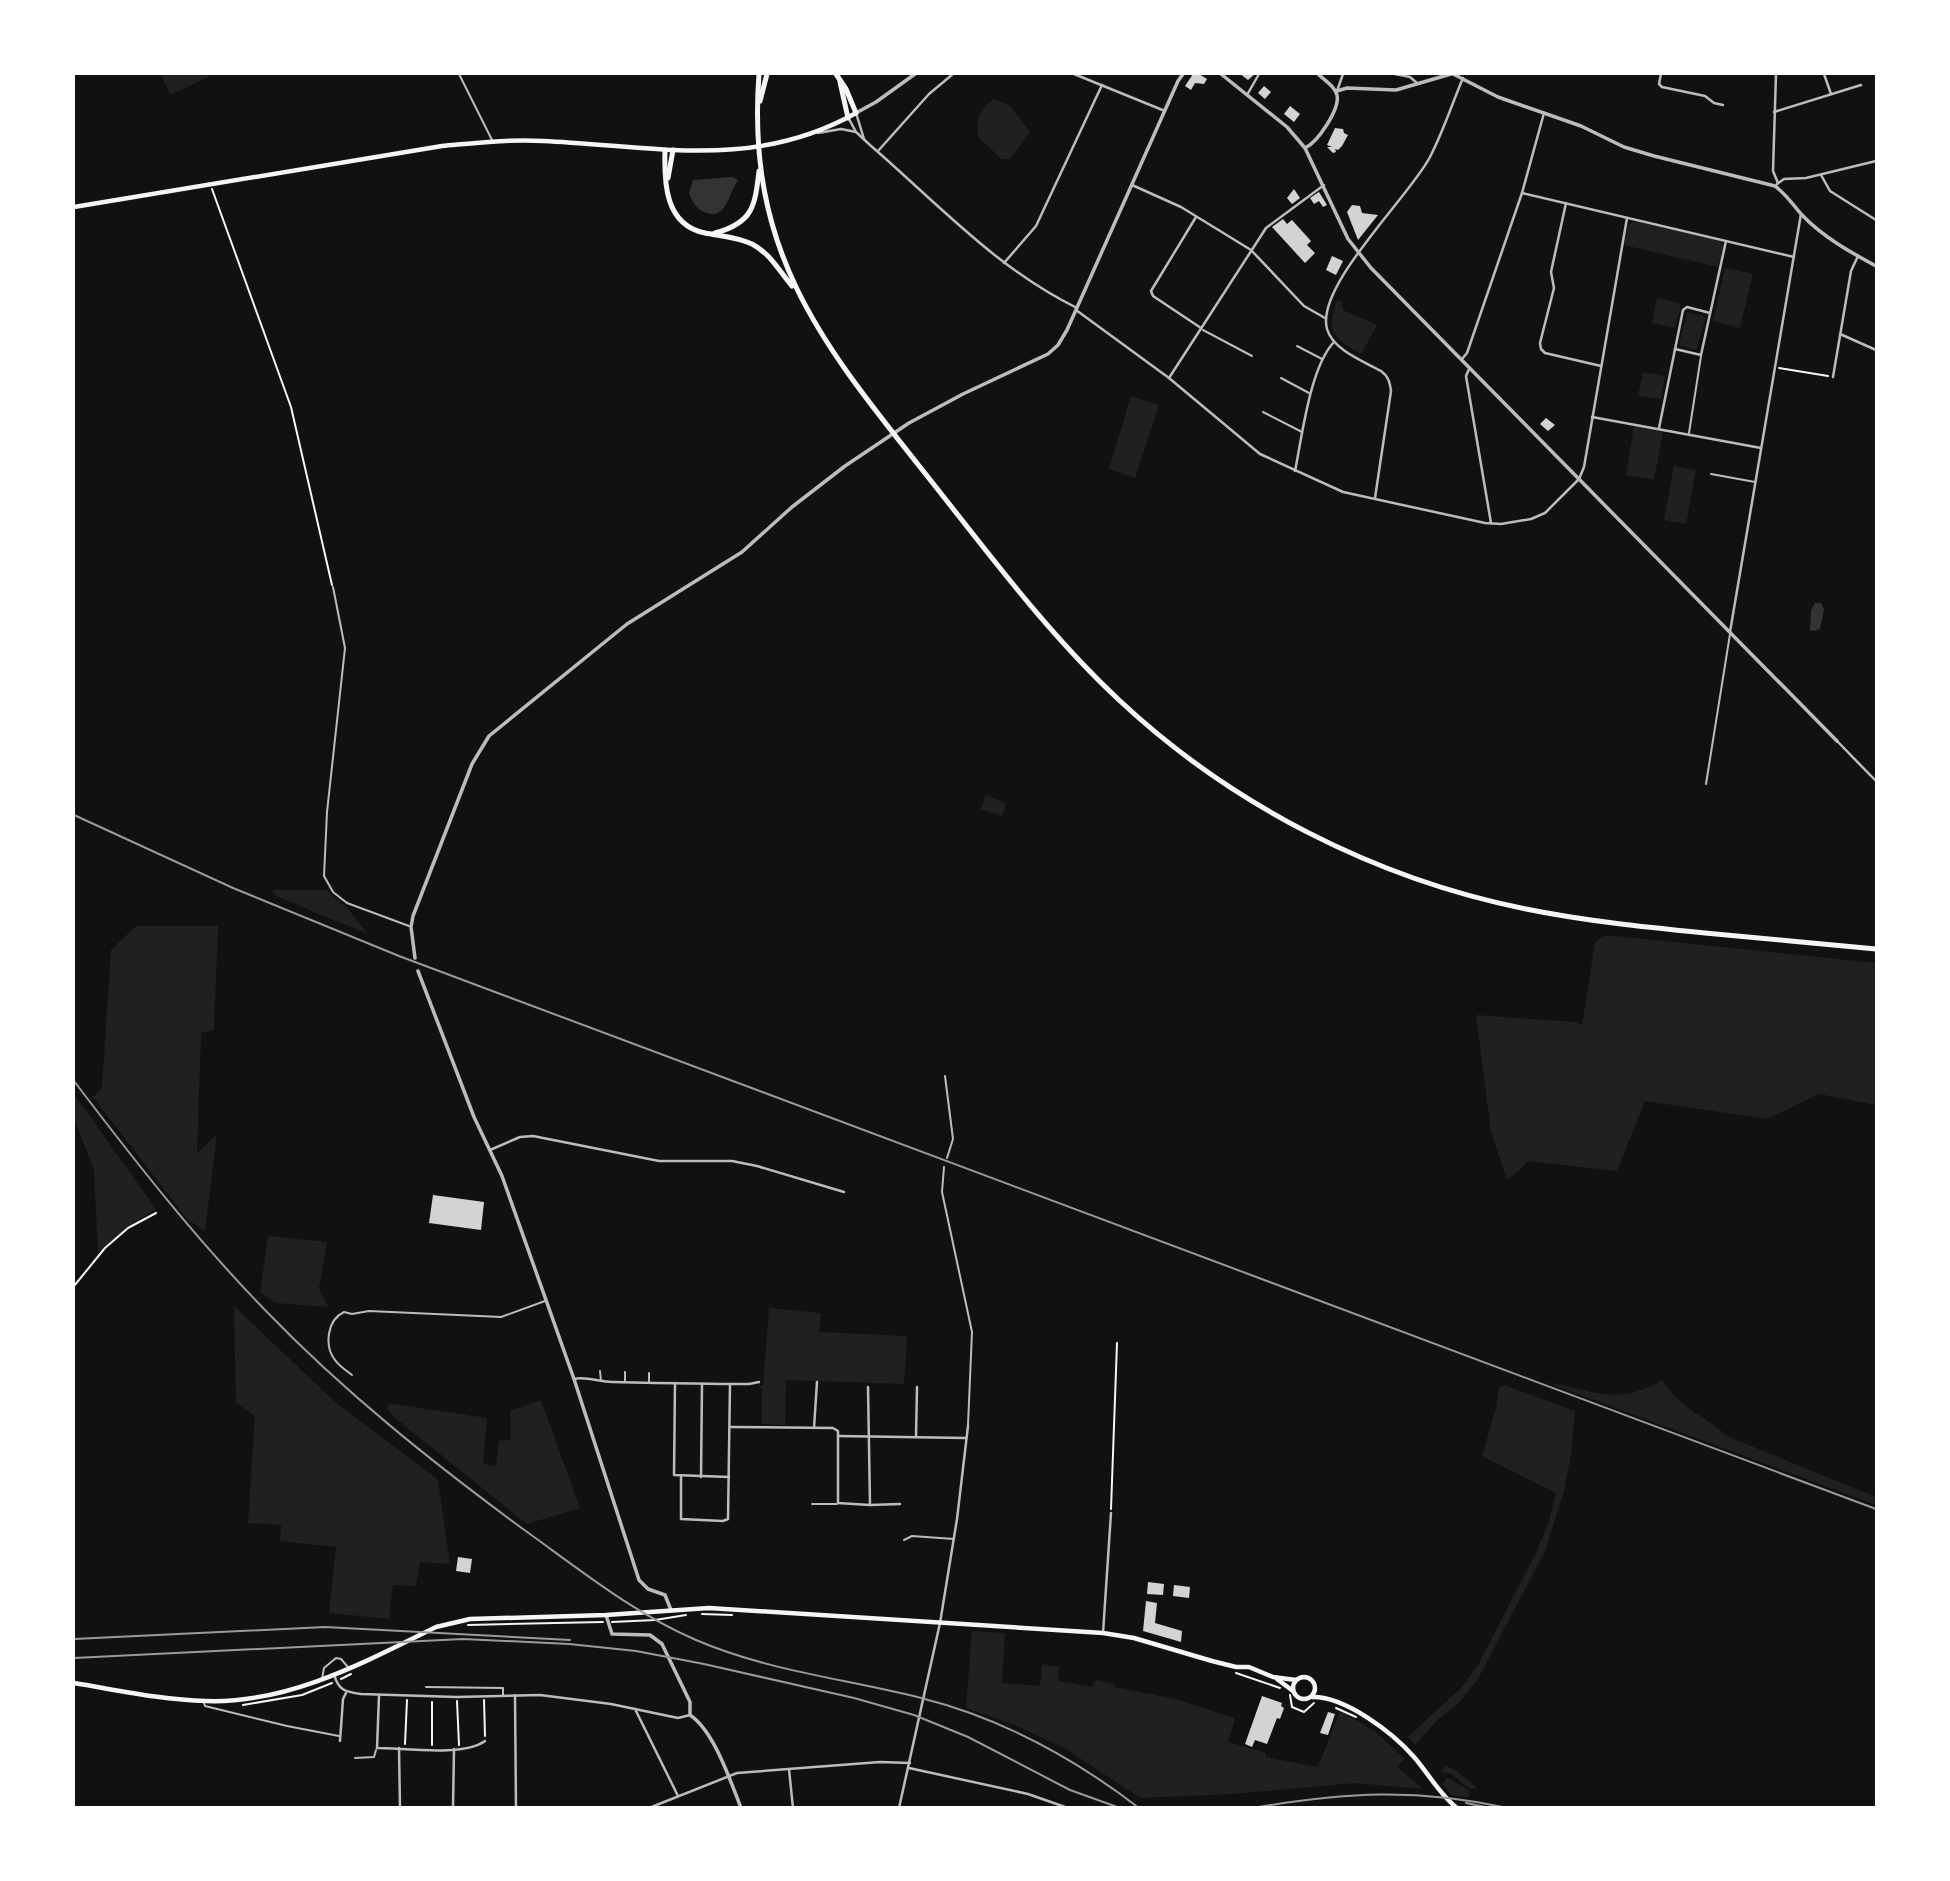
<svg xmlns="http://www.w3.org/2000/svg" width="1950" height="1881" viewBox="0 0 1950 1881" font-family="'Source Sans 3',sans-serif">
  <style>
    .green { fill: #202020 }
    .water { fill: #333 }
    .building { fill: #d3d3d3 }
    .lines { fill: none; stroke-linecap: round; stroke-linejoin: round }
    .path { stroke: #f5f5f5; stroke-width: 2 }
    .service { stroke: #bcbcbc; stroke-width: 2 }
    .minor { stroke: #bcbcbc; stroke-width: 2.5 }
    .tertiary { stroke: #bcbcbc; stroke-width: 3.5 }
    .secondary { stroke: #f5f5f5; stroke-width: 4.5 }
    .trunk { stroke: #f5f5f5; stroke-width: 5 }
    .tram { stroke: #9a9a9a; stroke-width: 2 }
    .rail { stroke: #9a9a9a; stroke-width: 2 }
  </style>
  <rect width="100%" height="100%" fill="#111"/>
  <g class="green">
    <polygon points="161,74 208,74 209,77 170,95"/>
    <path d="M994,99L1009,105L1030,132L1010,159H1002L979,138C974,121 980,109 994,99Z"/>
    <polygon points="1635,221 1719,241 1723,245 1718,267 1624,245 1628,225"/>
    <polygon points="1725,268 1753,274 1740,328 1713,321"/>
    <polygon points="1657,298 1681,304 1675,328 1652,323"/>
    <path d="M1342,300L1343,310L1377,325L1361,354C1333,337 1326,334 1337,301Z"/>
    <polygon points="1687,312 1706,317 1696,350 1679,345"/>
    <polygon points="1643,372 1665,376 1661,399 1638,396"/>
    <polygon points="1131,396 1159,405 1135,478 1109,469"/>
    <polygon points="1634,426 1663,432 1654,480 1626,475"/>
    <polygon points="1674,466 1696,470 1686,524 1664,520"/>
    <polygon points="986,795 1006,803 1002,816 981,809"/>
    <polygon points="272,890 326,890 347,908 368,934 276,896"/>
    <polygon points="136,926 218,926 214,1030 201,1033 197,1153 217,1134 205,1231 187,1219 93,1097 102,1088 111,950"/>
    <polygon points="1606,935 1876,963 1876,1105 1819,1094 1767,1119 1645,1101 1617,1171 1527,1161 1523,1167 1507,1180 1491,1132 1476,1015 1575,1022 1582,1025 1595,942"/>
    <polygon points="74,1094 156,1209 134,1222 98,1253 94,1170 74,1118"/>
    <polygon points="268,1236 327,1242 319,1288 328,1307 276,1303 260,1292"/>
    <polygon points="234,1306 334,1401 438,1480 450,1564 420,1562 416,1586 393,1585 389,1619 329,1613 336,1547 280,1541 281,1525 248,1523 255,1416 236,1403"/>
    <polygon points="769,1308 821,1313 819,1332 907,1336 904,1384 786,1380 785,1425 762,1424 762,1389 759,1386 763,1385"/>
    <path d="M1662,1380C1678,1407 1706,1417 1729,1437L1876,1497V1505L1546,1382C1593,1390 1617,1407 1662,1380Z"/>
    <polygon points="1504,1385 1575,1411 1571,1455 1564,1491 1545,1551 1478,1679 1457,1705 1438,1719 1415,1745 1408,1737 1463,1686 1479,1663 1535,1555 1549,1521 1556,1493 1482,1456 1496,1408 1499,1387"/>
    <polygon points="541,1400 580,1508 527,1524 394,1417 387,1408 389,1404 393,1404 487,1418 483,1464 496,1466 499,1441 511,1439 510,1411"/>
    <polygon points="972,1631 1005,1633 1002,1683 1040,1686 1042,1664 1059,1667 1058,1681 1093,1687 1096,1680 1114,1684 1114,1687 1175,1699 1235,1718 1228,1742 1266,1753 1265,1757 1318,1767 1340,1711 1376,1732 1405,1759 1397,1767 1423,1789 1355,1783 1233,1794 1140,1798 1066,1749 1015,1725 966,1708"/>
    <polygon points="1444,1765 1457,1771 1478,1789 1469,1788 1450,1773 1438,1772 1443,1770"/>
    <polygon points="1447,1777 1470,1791 1468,1797 1451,1795 1443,1784"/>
  </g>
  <g class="water">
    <path d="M732,177L738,180C730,191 726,220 707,213C697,210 692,202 689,193L693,180Z"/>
    <polygon points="1815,603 1821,603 1824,609 1820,629 1814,631 1810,630 1811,611"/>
  </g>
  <g class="building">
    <polygon points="1193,74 1199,74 1207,79 1204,84 1195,83 1191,90 1185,86"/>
    <polygon points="1240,74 1255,74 1248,80"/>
    <polygon points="1264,86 1271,92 1265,99 1258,93"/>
    <polygon points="1290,106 1300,114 1294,122 1284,114"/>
    <polygon points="1335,128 1343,129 1344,133 1348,135 1342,146 1338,150 1335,149 1336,152 1333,153 1327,147 1332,147 1327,145"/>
    <polygon points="1294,189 1300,198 1292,204 1287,198"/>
    <polygon points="1319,192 1327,205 1323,207 1319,201 1314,204 1310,198"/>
    <polygon points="1352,205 1360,206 1362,213 1378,215 1358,240 1347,212"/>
    <polygon points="1283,219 1287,224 1292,220 1311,241 1307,245 1315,253 1305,263 1272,227"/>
    <polygon points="1332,256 1343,261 1336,275 1326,270"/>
    <polygon points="1546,418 1555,425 1548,431 1540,424"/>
    <polygon points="433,1195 484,1202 481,1230 429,1223"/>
    <polygon points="458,1557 472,1559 470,1573 456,1571"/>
    <polygon points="1148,1582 1164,1584 1163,1595 1147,1594"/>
    <polygon points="1174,1585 1190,1587 1189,1598 1173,1596"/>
    <polygon points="1146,1601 1157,1603 1155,1623 1182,1631 1181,1642 1143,1631"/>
    <polygon points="1262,1696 1282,1703 1281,1706 1284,1708 1280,1719 1277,1718 1267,1744 1255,1740 1252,1747 1245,1744"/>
    <polygon points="1328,1712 1335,1714 1328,1735 1320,1733"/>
  </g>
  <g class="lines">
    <g class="path">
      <polyline points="212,189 291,407 332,585"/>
      <polyline points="1779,368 1828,376"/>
      <polyline points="74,1286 105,1248 128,1228 156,1213"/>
      <polyline points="1111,1509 1117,1343"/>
      <polyline points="702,1614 732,1615"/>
      <polyline points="612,1622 655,1620 686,1615"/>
      <polyline points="468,1625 603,1622"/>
      <polyline points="1236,1673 1280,1688"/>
      <polyline points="341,1679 351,1674"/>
      <polyline points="1290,1695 1292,1707 1304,1712 1314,1703"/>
      <polyline points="484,1700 485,1736"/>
      <polyline points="457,1701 459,1745"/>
      <polyline points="432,1702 432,1745"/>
      <polyline points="243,1705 302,1695 332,1683"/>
      <polyline points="1336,1708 1356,1717"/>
      <polyline points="405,1744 407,1700"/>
    </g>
    <g class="service">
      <polyline points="459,74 492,140"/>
      <polyline points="1203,330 1252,356"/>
      <polyline points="1297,346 1322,359"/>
      <polyline points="1281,378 1309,393"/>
      <polyline points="1263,412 1302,432"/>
      <polyline points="1689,433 1701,356"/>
      <polyline points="1711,474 1755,482"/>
      <polyline points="333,587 345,648 327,812 324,876 333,892 347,903 409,926"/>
      <polyline points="1706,784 1730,634"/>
      <polyline points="945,1076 953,1139 947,1158"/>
      <polyline points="944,1167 942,1192 972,1332 968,1425"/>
      <polyline points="600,1371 601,1381"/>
      <path d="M352,1375C347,1371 339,1366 335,1360C324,1346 327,1320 344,1312L352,1314L369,1311L501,1317L545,1301"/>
      <polyline points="625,1382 625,1372"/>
      <polyline points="649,1382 649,1373"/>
      <polyline points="812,1504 837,1504"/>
      <polyline points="904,1540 912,1536 954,1539"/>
      <polyline points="322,1679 324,1668 336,1658 341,1659 348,1667"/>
      <polyline points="426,1687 503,1688 503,1695"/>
      <polyline points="204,1703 205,1706 287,1726 339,1736"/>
      <polyline points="355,1758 374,1757 376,1750"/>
    </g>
    <g class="minor">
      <polyline points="1074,74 1165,111"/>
      <polyline points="1395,74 1410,77 1417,83"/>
      <polyline points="1661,74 1659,84 1662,87 1705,96 1714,103 1723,105"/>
      <polyline points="1776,74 1773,171 1778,183"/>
      <polyline points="1824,74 1831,94"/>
      <polyline points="1337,91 1343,74"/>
      <polyline points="1247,95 1259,74"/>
      <polyline points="1774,112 1861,85"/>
      <polyline points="856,113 864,139"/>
      <path d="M849,119L856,132L870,145C936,202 997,269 1077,308"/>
      <polyline points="818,133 841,129 856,132"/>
      <polyline points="878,151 929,94 953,74"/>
      <polyline points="1821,175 1830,191 1876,220"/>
      <polyline points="1777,184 1784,179 1806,178 1876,161"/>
      <polyline points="1132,185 1181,207 1251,250 1304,306 1325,318"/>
      <polyline points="1522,193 1794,257"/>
      <polyline points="1566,203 1551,272 1554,288 1540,343 1541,349 1545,353 1601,366"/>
      <polyline points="1196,217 1151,291 1153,296 1201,328"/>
      <polyline points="1004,263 1036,226 1102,85"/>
      <polyline points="1076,310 1169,378 1260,454 1343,492 1485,523 1501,524 1531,519 1545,513 1579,479 1584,467 1627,218"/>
      <polyline points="1840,334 1876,350"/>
      <polyline points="1675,349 1701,355 1726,241"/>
      <polyline points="1462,359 1467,353 1522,193 1544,113"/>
      <polyline points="1469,369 1466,376 1491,523"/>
      <polyline points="1833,377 1851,271 1858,256"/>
      <polyline points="1169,378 1266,228 1324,185"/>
      <polyline points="1592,417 1761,448"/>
      <polyline points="1659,428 1683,310 1687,307 1710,313"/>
      <path d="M1295,471C1302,437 1310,367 1334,342"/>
      <path d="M1375,498L1391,391C1390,382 1388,376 1381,371C1363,361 1333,350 1327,329C1315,286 1410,196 1430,157C1443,132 1452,104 1463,78"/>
      <polyline points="1730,632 1801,214"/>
      <polyline points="1837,741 1876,781"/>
      <polyline points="490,1150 520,1137 533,1136 659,1161 732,1161 757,1166 844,1192"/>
      <path d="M574,1379C586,1376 599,1382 612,1382C658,1383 704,1384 749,1384L759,1382"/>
      <polyline points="675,1383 674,1475 729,1477"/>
      <polyline points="731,1427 833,1428 838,1431 838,1436"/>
      <polyline points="814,1428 817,1382"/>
      <polyline points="838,1436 838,1503 870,1505 868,1387"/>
      <polyline points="838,1436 966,1438"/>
      <polyline points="916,1437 917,1387"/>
      <polyline points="681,1477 681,1519 723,1521 728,1519 730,1384"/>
      <polyline points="701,1477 702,1384"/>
      <polyline points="870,1505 900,1504"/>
      <polyline points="1103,1633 1111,1513"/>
      <path d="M334,1674C338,1690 345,1692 361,1694L457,1697L540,1695L611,1704L678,1718L690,1715"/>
      <polyline points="515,1695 516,1808"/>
      <path d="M379,1696L377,1748C404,1748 463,1757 485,1741"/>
      <polyline points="636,1711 678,1796"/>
      <polyline points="340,1741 343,1699 346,1693"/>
      <polyline points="399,1748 400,1808"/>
      <polyline points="909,1768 1028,1794 1068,1808"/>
      <polyline points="789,1769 793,1808"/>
      <polyline points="453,1808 454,1749"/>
      <polyline points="649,1808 737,1773 880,1762 910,1763"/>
      <polyline points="899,1808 940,1623 957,1519 968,1426"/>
    </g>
    <g class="tertiary">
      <polyline points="1221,74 1287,127 1305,148 1348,239 1371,268 1837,741"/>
      <path d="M1453,74L1498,97L1581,126L1624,147L1654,156L1775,186C1787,195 1793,205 1802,215C1823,237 1850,252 1876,266"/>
      <polyline points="1337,91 1347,88 1396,90 1451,74"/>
      <polyline points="856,113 876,102 915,74"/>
      <path d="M1305,148C1318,142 1340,109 1337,95C1335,86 1324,80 1318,74"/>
      <polyline points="415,958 411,927 413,916 472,764 489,736 627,624 742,552 792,507 845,466 909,423 963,394 1048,354 1058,345 1067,330 1178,81 1183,74"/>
      <polyline points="418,971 474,1117 502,1176 574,1379 639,1580 648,1589 665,1595 671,1610"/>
      <path d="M606,1615L612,1634L650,1635L662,1644L690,1702V1715C714,1731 730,1780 741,1808"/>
    </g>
    <g class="secondary">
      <path d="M74,207L442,146C476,143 509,139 543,141C654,146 753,171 856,113"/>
      <circle cx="1304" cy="1688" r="11"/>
      <polyline points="1277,1679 1293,1691"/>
      <path d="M74,1683C117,1690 162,1700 206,1701C288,1704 365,1662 436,1627L470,1619L606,1615L709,1608L1103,1633L1134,1638L1212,1661L1236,1667H1249L1273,1677L1296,1680"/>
      <path d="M1312,1697C1345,1696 1393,1733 1414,1757C1428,1773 1440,1795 1457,1808"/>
    </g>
    <g class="trunk">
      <path d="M759,74C746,248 818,339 920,467C984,547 1044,630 1119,700C1231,805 1376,879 1526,909C1585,921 1645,927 1705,933C1762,938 1819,944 1876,949"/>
      <polyline points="836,74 846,89 856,113"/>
      <polyline points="840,82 848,118"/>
      <polyline points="760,101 767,74"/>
      <path d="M665,150C664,183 665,225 705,233C721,236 737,237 752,244C771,254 779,271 792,286"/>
      <polyline points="668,178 673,150"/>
      <path d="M715,233C753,223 755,206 759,171"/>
    </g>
    <g class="tram">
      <polyline points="74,1639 325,1627 570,1640"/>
      <polyline points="1466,1803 1490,1808"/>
    </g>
    <g class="rail">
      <polyline points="74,815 233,888 399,956 1876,1509"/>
      <path d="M74,1081C134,1160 195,1238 265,1310C344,1392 432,1462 523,1529C579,1569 633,1613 696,1640C768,1671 846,1679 921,1698C1001,1718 1074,1758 1139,1808"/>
      <polyline points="74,1658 463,1639 569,1644 636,1651 704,1664 854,1698 914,1715 968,1737 1070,1790 1120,1808"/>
      <path d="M1253,1808C1345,1792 1416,1788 1508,1808"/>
    </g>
  </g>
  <rect width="1950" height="1881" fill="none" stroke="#ffffff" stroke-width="150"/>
</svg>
